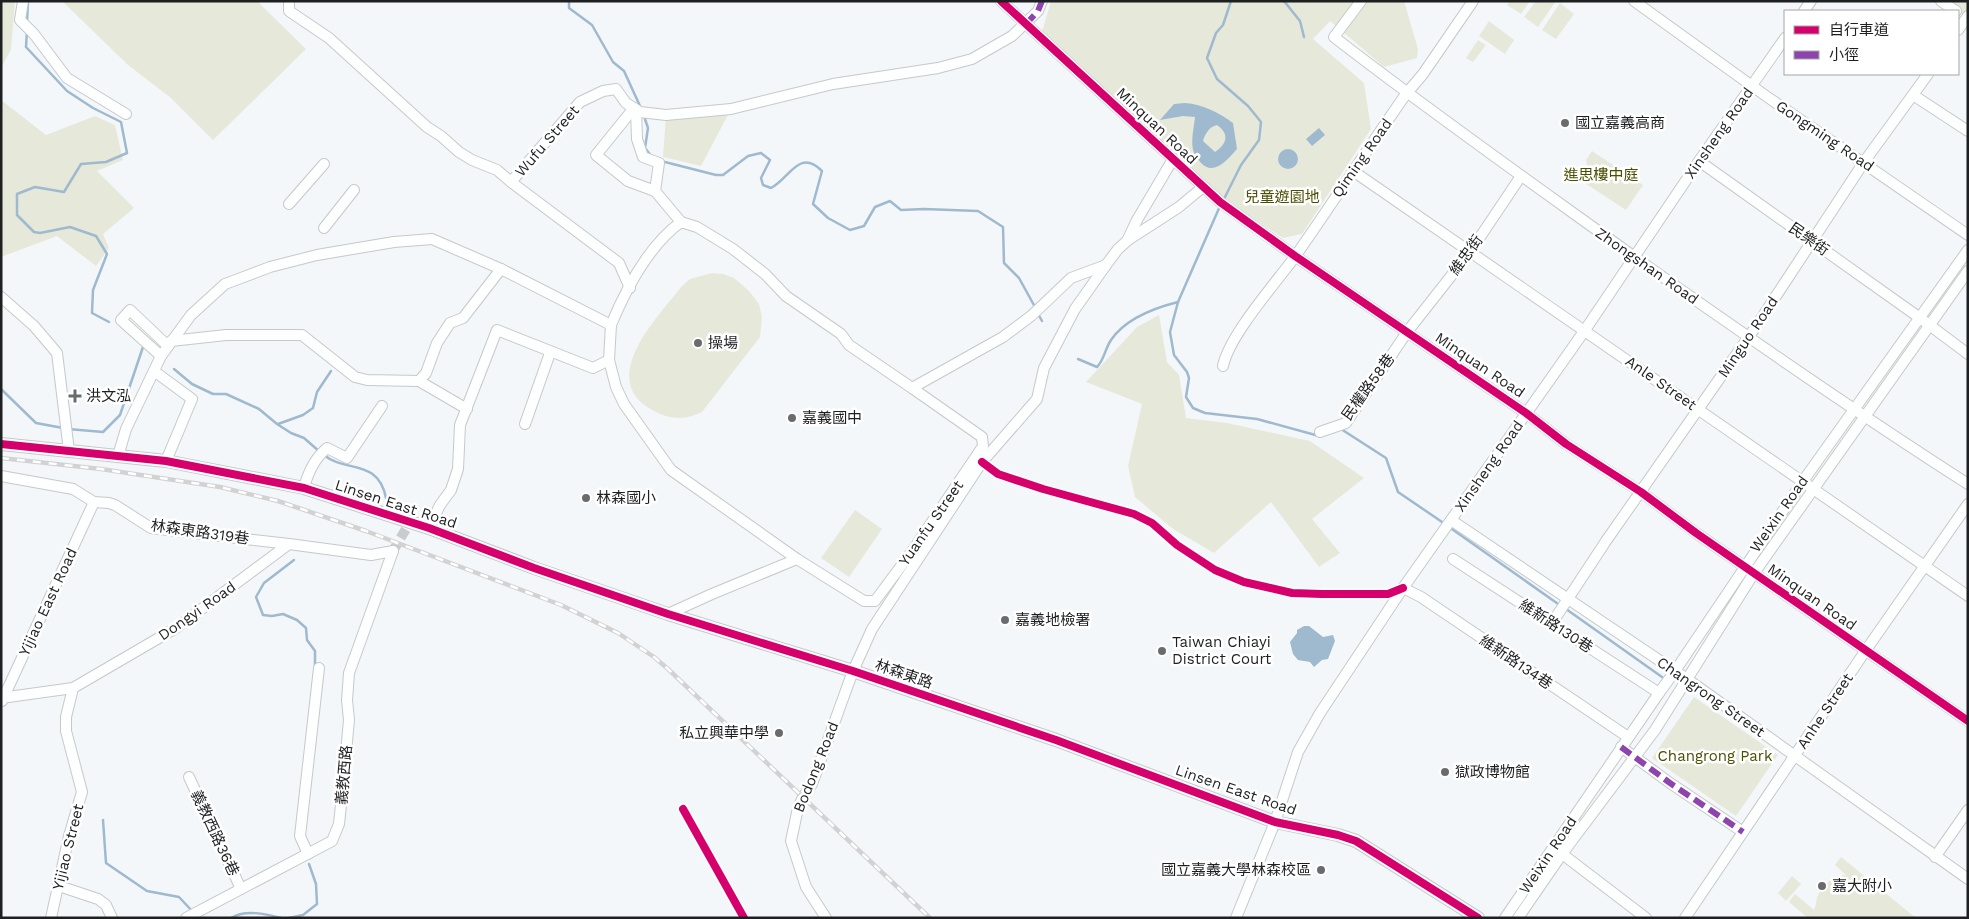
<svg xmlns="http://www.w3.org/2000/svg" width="1969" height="919" viewBox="0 0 1969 919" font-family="'Work Sans','Noto Sans TC',sans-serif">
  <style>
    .green { fill: #e6e9d9 }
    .water { fill: #9fb9cf; fill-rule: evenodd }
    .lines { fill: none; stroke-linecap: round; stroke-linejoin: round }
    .stream { stroke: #9fb9cf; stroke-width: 2.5 }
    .minor-tunnel { stroke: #c9ccce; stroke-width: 10; stroke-dasharray: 10 5; stroke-linecap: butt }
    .minor-casing { stroke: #c6c9ca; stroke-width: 12 }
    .major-casing { stroke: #c6c9ca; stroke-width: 14 }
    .minor { stroke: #fdfefe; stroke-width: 10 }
    .major { stroke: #fdfefe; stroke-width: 12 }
    .rail-casing { stroke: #d2d2d3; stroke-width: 4.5 }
    .rail { stroke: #fff; stroke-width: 2.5; stroke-dasharray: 8; stroke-linecap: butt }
    .quiet { stroke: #8e44ad; stroke-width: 6; stroke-dasharray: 12 6; stroke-linecap: butt }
    .cycleway-casing { stroke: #fff; stroke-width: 11 }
    .cycleway { stroke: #d6006c; stroke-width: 8 }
    .poi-dot { fill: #696b6d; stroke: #fff; stroke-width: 2 }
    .labels { text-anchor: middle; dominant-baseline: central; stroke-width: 5; stroke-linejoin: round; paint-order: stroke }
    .poi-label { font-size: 15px; fill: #1e1f21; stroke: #fff; text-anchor: start }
    .street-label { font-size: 15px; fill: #1e1f21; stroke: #fff }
    .park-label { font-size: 15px; fill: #4b4e00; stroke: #fff }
  </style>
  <rect width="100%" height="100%" fill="#f4f7f9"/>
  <g class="green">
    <polygon points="1,1 15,1 11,50 1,68"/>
    <polygon points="62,1 260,1 259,3 306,49 213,140 171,98 128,65"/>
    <polygon points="1051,1 1404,1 1418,49 1417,58 1384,67 1330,21 1313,39 1364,83 1371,129 1302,234 1283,238 1228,202 1042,32"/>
    <polygon points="1509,1 1530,1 1521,14 1507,5"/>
    <polygon points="1536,1 1556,1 1538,27 1524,17"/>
    <polygon points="1945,1 1968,1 1966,18"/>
    <polygon points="1560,3 1574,14 1556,39 1542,30"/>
    <polygon points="1489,21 1514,40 1505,54 1479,36"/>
    <polygon points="1478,40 1486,45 1473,62 1466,58"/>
    <polygon points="1,100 46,135 95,116 115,125 123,160 97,171 134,208 103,234 109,248 96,266 57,236 1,257"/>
    <polygon points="731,109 701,166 663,157 666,115"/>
    <polygon points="1592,151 1643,185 1626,210 1574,176 1581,166 1585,167 1587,166 1586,160"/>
    <path d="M712,273L723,274L734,278L749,291L759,304L762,317L760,337L702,412C686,420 670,420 654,411C595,380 657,318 682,286L690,279Z"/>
    <polygon points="1159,315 1167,362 1179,375 1186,418 1227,423 1310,441 1364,478 1312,519 1340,553 1319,567 1271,502 1214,553 1173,529 1135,497 1128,466 1142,404 1086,382 1137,327"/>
    <polygon points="855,510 882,529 849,577 821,558"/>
    <polygon points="1694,697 1778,755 1736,816 1652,758"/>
    <path d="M1841,857L1916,918H1808L1789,902L1795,894L1814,910C1816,906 1816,902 1817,898C1821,885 1833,876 1846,875L1835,865Z"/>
    <polygon points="1792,876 1801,884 1786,901 1778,893"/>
  </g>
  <g class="water">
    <path d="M1185,103C1203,104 1219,113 1233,123L1237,149C1229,158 1214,177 1201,163C1199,160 1195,157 1194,153C1190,142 1194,128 1195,117L1183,116L1160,120L1174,104ZM1217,125C1230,134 1227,144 1215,152L1203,141C1205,134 1209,127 1217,125Z"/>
    <polygon points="1319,128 1325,135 1312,146 1306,139"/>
    <circle cx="1288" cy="159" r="10"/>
    <polygon points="1304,626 1309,626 1323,637 1333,635 1335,641 1328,659 1322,660 1314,667 1310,662 1298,660 1293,654 1290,642 1297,633 1297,630"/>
  </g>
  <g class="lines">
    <g class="stream">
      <polyline points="569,1 569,8 592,25 613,62 624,71 640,106"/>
      <polyline points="1284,1 1300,21 1304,37"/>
      <polyline points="27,22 28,1"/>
      <polyline points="27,30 26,47 67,91 93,108 121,122 127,153 106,162 81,164 64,192 35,187 17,194 17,215 34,232 40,233 70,227 96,236 107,254 93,290 92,313 109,322"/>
      <polyline points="645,119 648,128 645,148 652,157"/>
      <path d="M661,161L716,175H723L748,156L761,153L770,160L761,178L763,185L771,188C790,178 799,148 822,171L813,204L828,218L850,230L864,226L875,207L890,201L901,210L924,209L978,211L1003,227L1004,263L1019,278L1035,307"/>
      <polyline points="1223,201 1241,165 1259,140 1261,122 1248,106 1217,79 1207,58 1216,33 1223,25 1231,1"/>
      <polyline points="1220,206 1178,302 1170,332 1174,355 1187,372 1189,378 1186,397 1193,408 1205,413 1257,419 1319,436"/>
      <polyline points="1037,312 1042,321"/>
      <path d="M1078,359L1097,367C1104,360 1105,349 1111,340C1126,318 1154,308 1178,302"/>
      <polyline points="174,369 192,384 213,394 226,394 259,409 277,424 291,433 304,438 320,452"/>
      <polyline points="1,389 36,423 63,428"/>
      <polyline points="278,424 303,415 313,408 317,392 331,371"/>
      <polyline points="68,429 103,432 120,415 143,347"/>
      <polyline points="1341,429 1386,458 1398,492 1445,524"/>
      <path d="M324,455C345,473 378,458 386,498"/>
      <polyline points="1449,527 1561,606"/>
      <polyline points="294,560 264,583 256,597 263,615 272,616 283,614 297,620 306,628 307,640 315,651 315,667"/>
      <polyline points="1566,609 1662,677"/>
      <polyline points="103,820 106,863 147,891 179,897 193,912"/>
      <path d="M231,918C245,909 266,914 281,918"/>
      <polyline points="289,918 303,915 317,904 316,884 309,864"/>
    </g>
    <polyline class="minor-tunnel" points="393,551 410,522"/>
    <g class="minor-casing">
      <g id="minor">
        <polyline points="23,1 20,20 34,34 67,78 126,114"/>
        <polyline points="289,1 289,11 329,38 427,127 441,136 459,152 472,160 497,170 511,182 580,102 603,91 616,89 626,103 640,112 666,115 731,109 833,84 938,68 972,59 1012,36 1038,11 1042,1"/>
        <polyline points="1001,1 1220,202 1295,256 1526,413 1566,444 1641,492 1696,533 1968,721"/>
        <path d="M1361,1L1334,37C1432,113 1533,184 1633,256C1743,334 1854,411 1968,484"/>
        <polyline points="1634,1 1766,96 1968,235"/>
        <polyline points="1941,1 1956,11"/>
        <polyline points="1804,11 1811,1"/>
        <polyline points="1958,30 1968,16"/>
        <polyline points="1913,95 1968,131"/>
        <polyline points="634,108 596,155 628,181 655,191"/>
        <polyline points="636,110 637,139 643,157 659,163 655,191 681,222"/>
        <polyline points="1699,161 1920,318 1968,354"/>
        <polyline points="1353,171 1968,596"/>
        <polyline points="511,182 619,263 630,288"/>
        <polyline points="289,204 324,164"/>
        <polyline points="324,228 354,190"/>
        <polyline points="1128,240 1179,207 1203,187"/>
        <polyline points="1,297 34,326 57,353 69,451"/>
        <polyline points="611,325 609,360 616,387 624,404 671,470 797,559 864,601 875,601 913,550 983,446 982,437 912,388 1003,337 1031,316 1071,278 1106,265"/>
        <polyline points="171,341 226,335 302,335 355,377 367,380 419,381 467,409"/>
        <polyline points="161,356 121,320 130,310 168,346"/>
        <path d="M1223,366C1229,336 1274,285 1294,258C1332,204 1368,148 1406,94L1423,74L1473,1"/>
        <polyline points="154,371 192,399 166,461"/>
        <polyline points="419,381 426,373 437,343 450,323 463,318 501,269"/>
        <polyline points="525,424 550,353"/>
        <polyline points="1320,432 1346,423 1407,332 1470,252 1521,176"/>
        <path d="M118,456L126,429L161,356L191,315L225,284L270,267L317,255L394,242L432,239L501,269L611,325C626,289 649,245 681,222L697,227L733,249L765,274L786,296L841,334L849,345L912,388"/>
        <polyline points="1,476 73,489 94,502 109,503 115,505 151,528 289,544"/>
        <path d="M304,488C308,472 314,459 327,448L347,458L382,406"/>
        <polyline points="1451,520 1687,679 1968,879"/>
        <polyline points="429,528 440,505 451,490 458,469 460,425 497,330 593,368 609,360"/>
        <polyline points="1453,559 1659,693"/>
        <polyline points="1403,588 1421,597 1628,737"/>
        <polyline points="668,614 712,594 797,559"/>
        <polyline points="1552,623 1606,541 1757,325 1864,162 1928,74"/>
        <polyline points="1,698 73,688 176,628 289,544 371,555 393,551"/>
        <polyline points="2,701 94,502"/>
        <polyline points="1621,747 1670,783 1743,832"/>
        <polyline points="189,777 241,889"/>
        <polyline points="1557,850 1646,918"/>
        <polyline points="308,854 300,836 319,668"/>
        <polyline points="1935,857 1968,810"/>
        <polyline points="59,886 98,899 106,905 112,918"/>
        <polyline points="51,918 69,836 82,792 66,731 66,717 73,688"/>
        <polyline points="186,918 332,841 339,824 342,795 349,720 347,700 349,673 393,551"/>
        <polyline points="826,918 806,887 791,841 798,808 803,797 812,784 853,671 872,629 982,462 1037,399 1044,368 1075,309 1106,265 1118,249 1127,241 1137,220 1173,159"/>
        <polyline points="1236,918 1275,822 1298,752 1320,713 1403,588 1585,330 1699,161 1785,38"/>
        <polyline points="1505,918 1659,693 1675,671 1803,481 1968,250"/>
        <polyline points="1518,918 1562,854 1655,730 1754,573 1968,271"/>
        <polyline points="1685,918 1866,650 1968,504"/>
      </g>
    </g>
    <g class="major-casing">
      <polyline id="major" points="1,444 166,461 304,488 429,528 534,568 668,614 853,671 1056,740 1275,822 1338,835 1356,841 1478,918"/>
    </g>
    <use href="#minor" class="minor"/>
    <use href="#major" class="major"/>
    <g class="rail-casing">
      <polyline id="rail" points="1,458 101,469 220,487 278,501 366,531 561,605 618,633 654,657 668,669 930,918"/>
    </g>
    <use href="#rail" class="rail"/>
    <g class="quiet">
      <polyline points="1026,24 1038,11 1042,1"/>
      <polyline points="1621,747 1670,783 1743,832"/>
    </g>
    <g class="cycleway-casing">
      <g id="cycleway">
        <polyline points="1001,1 1220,202 1295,256 1526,413 1566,444 1641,492 1696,533 1968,721"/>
        <polyline points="1,444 166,461 304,488 429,528 534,568 668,614 853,671 1056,740 1275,822 1338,835 1356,841 1478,918"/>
        <polyline points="982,462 998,474 1043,489 1134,514 1152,523 1177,545 1215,570 1244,582 1292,593 1322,594 1388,594 1403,588"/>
        <polyline points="683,809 744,918"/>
      </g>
    </g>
    <use href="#cycleway" class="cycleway"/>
  </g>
  <g class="poi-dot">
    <circle cx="1565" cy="123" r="5"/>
    <circle cx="698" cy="343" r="5"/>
    <path d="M72.5 388.5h5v5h5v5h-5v5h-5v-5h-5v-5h5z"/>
    <circle cx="792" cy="418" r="5"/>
    <circle cx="586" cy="498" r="5"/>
    <circle cx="1005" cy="620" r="5"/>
    <circle cx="1162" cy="651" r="5"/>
    <circle cx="779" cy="733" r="5"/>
    <circle cx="1445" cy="772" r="5"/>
    <circle cx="1321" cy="870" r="5"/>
    <circle cx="1822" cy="886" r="5"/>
  </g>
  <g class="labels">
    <g class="poi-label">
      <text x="1575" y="123">國立嘉義高商</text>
      <text x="708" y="343">操場</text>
      <text x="86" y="396">洪文泓</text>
      <text x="802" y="418">嘉義國中</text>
      <text x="596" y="498">林森國小</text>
      <text x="1015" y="620">嘉義地檢署</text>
      <text x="1172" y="642">Taiwan Chiayi<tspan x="1172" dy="17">District Court</tspan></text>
      <text x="769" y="733" text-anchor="end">私立興華中學</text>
      <text x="1455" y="772">獄政博物館</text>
      <text x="1311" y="870" text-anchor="end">國立嘉義大學林森校區</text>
      <text x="1832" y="886">嘉大附小</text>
    </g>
    <g class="street-label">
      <text transform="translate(1157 126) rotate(43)">Minquan Road</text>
      <text transform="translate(1719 133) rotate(-55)">Xinsheng Road</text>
      <text transform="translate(1825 136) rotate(34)">Gongming Road</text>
      <text transform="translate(547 141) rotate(-49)">Wufu Street</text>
      <text transform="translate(1362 158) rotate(-55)">Qiming Road</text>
      <text transform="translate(1809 239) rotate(35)">民樂街</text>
      <text transform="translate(1466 255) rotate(-54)">維忠街</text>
      <text transform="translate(1647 266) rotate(35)">Zhongshan Road</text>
      <text transform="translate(1748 337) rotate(-56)">Minguo Road</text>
      <text transform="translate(1480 365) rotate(34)">Minquan Road</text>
      <text transform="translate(1661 383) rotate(35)">Anle Street</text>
      <text transform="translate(1368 387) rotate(-54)">民權路58巷</text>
      <text transform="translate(1489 466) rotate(-55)">Xinsheng Road</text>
      <text transform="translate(396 504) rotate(18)">Linsen East Road</text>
      <text transform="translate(1779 514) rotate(-55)">Weixin Road</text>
      <text transform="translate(931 523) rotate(-55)">Yuanfu Street</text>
      <text transform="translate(200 532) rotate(8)">林森東路319巷</text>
      <text transform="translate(1812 597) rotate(35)">Minquan Road</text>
      <text transform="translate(48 602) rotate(-65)">Yijiao East Road</text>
      <text transform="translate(197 611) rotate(-35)">Dongyi Road</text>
      <text transform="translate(1556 626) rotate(33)">維新路130巷</text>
      <text transform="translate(1516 662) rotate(34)">維新路134巷</text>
      <text transform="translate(904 674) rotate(19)">林森東路</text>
      <text transform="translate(1711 697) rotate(35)">Changrong Street</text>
      <text transform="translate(1825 711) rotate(-56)">Anhe Street</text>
      <text transform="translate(816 767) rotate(-68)">Bodong Road</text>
      <text transform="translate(344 775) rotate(-85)">義教西路</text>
      <text transform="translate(1236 790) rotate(19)">Linsen East Road</text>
      <text transform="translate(215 833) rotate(65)">義教西路36巷</text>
      <text transform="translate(68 847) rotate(-76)">Yijiao Street</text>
      <text transform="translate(1548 855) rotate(-56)">Weixin Road</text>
    </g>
    <g class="park-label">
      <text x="1601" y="175">進思樓中庭</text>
      <text x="1282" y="197">兒童遊園地</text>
      <text x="1715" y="756">Changrong Park</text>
    </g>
  </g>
  <rect width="1969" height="919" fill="none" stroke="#1e1f21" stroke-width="5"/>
  <rect x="1784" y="10" width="175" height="65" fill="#ffffff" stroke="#a5a5a6"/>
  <rect x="1794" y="26" width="25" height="8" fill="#d6006c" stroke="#a5a5a6"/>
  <text x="1829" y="35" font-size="15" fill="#1e1f21">自行車道</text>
  <rect x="1794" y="51" width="25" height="8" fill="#8e44ad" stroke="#a5a5a6"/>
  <text x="1829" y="60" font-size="15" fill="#1e1f21">小徑</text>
</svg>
